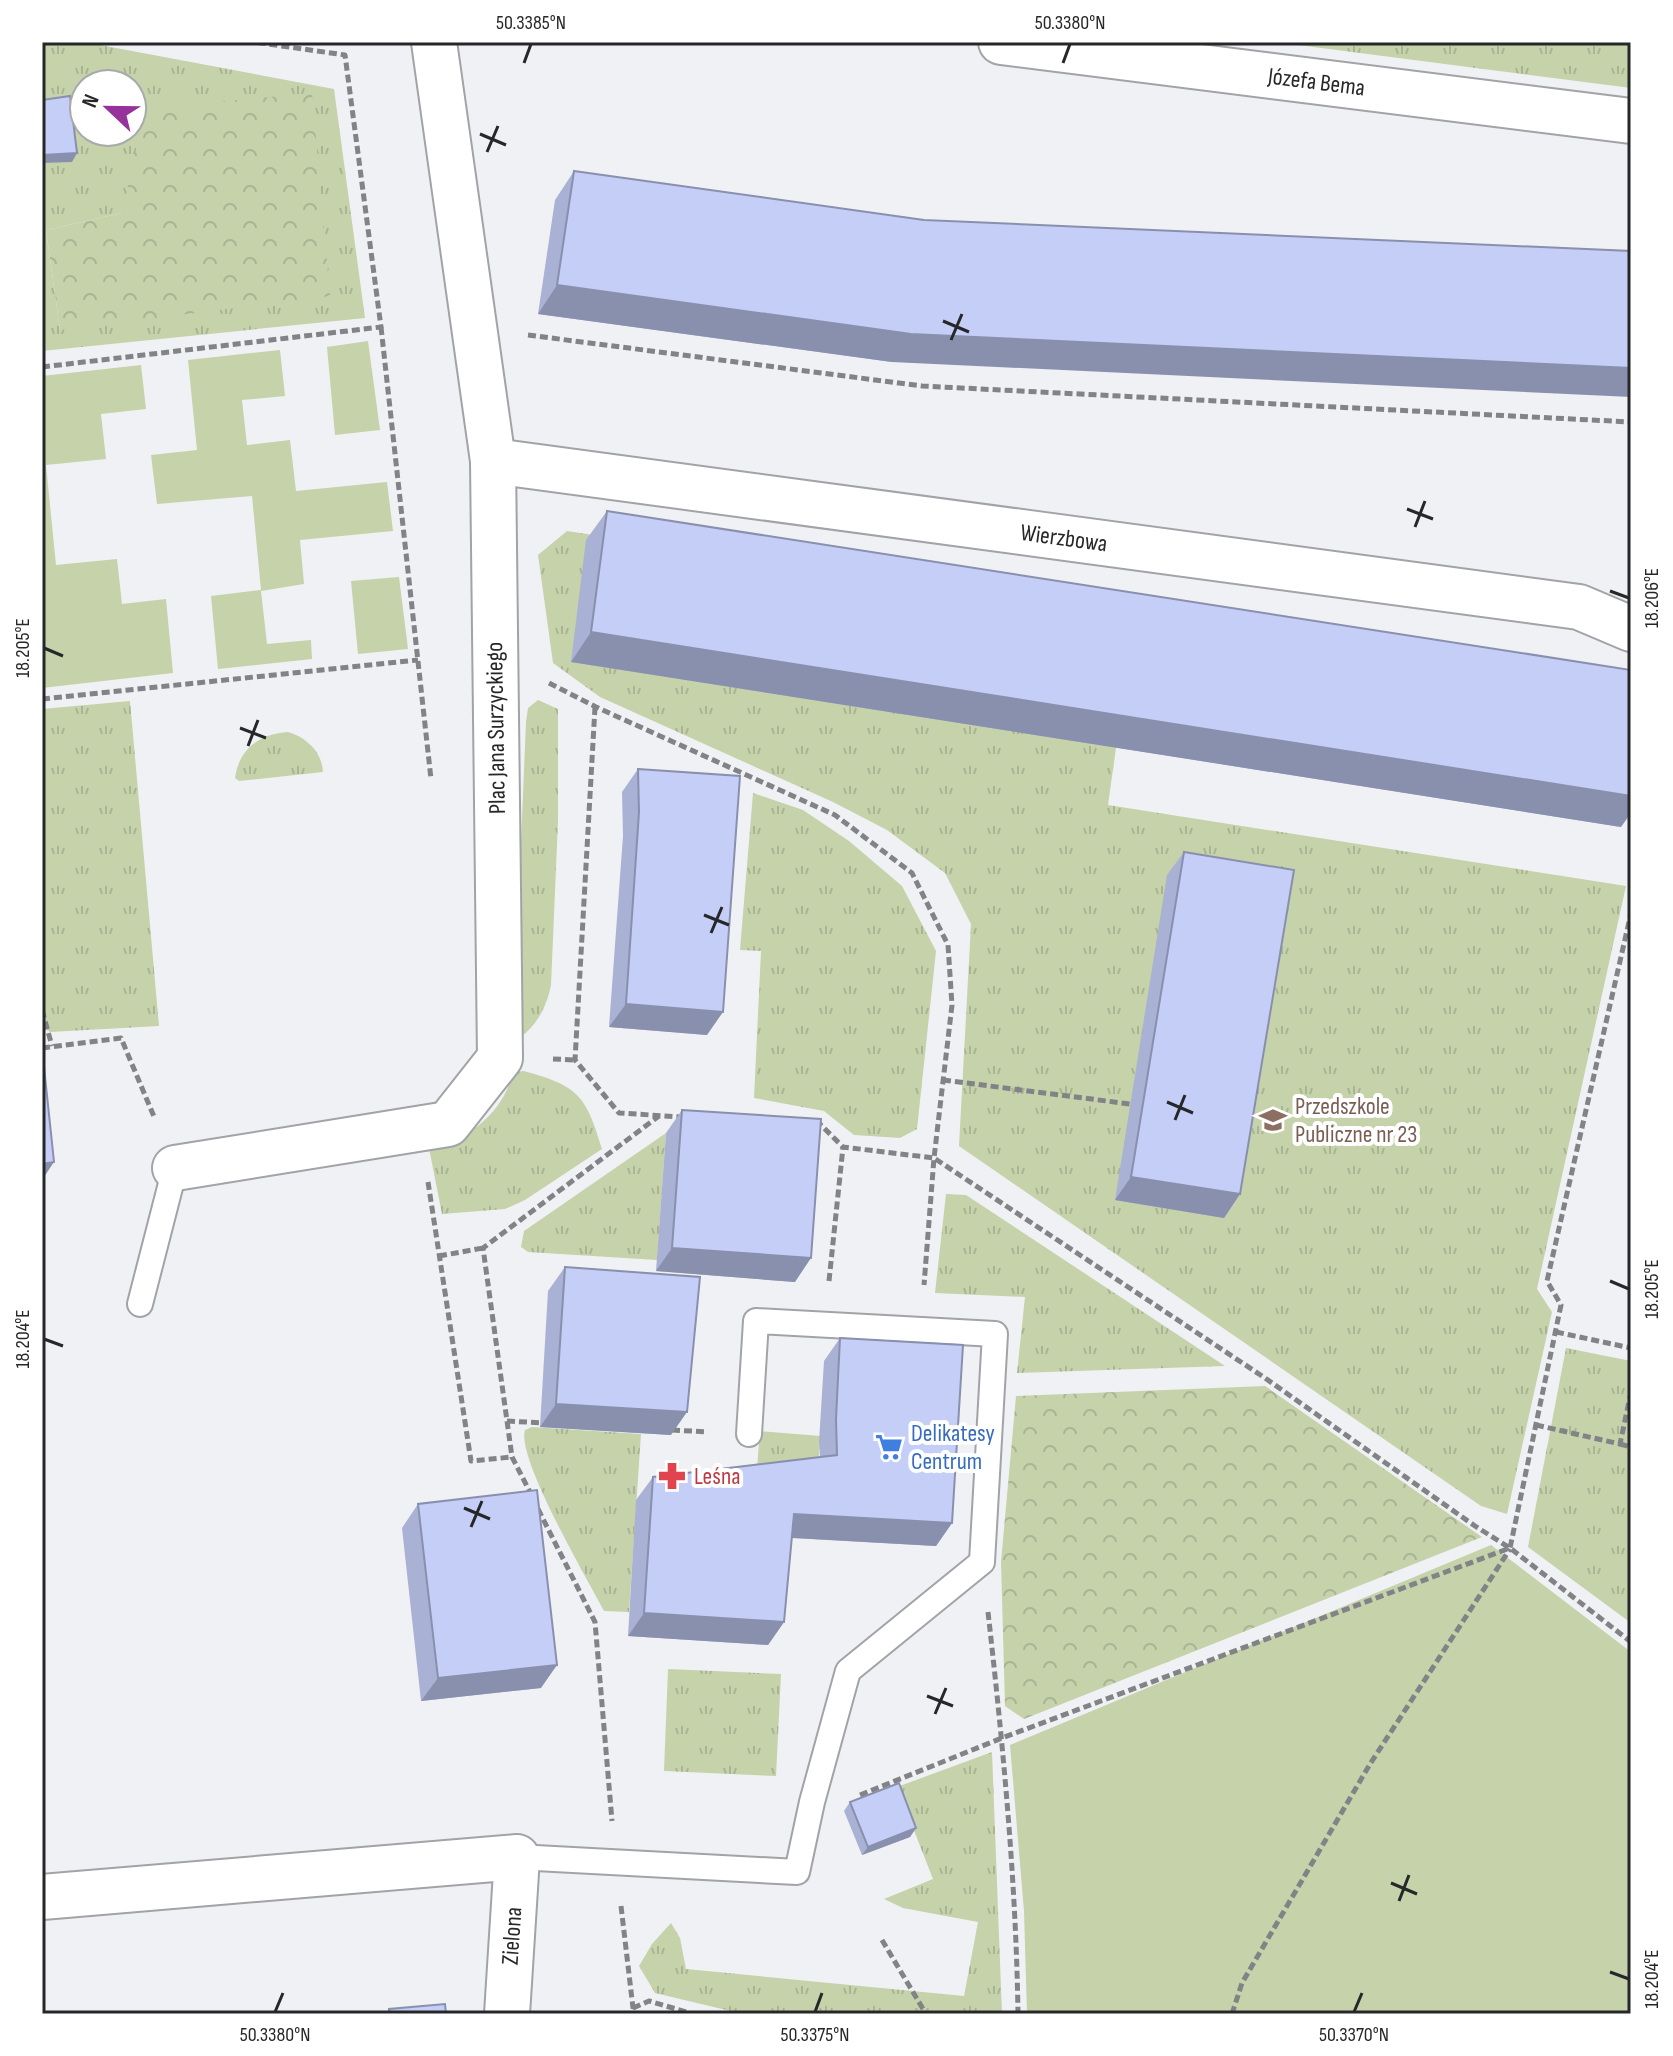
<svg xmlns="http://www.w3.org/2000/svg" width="1673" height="2056" viewBox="0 0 1673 2056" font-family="'Sofia Sans Condensed',sans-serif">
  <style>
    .grass { fill: url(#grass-tufts); fill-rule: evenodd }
    .park { fill: url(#park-crowns) }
    .garden { fill: #c5d2aa }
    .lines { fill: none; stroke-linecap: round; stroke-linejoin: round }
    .service-casing { stroke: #a2a3a7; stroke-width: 28 }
    .minor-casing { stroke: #a2a3a7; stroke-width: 48 }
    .path { stroke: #828386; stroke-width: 5; stroke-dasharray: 8 4; stroke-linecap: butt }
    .service { stroke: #fff; stroke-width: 24 }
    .minor { stroke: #fff; stroke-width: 44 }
    .wall { fill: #a9b1d4 }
    .shaded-wall { fill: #8990ad }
    .building { fill: #c4cef7; stroke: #8990ad; stroke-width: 2 }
    .ticks { fill: none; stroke: #262728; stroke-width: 3 }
    .labels { text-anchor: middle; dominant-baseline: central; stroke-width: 8; stroke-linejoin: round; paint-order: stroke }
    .street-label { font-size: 24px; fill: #262728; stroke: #fff }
    .education-label { font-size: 24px; fill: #785e54; stroke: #fff; text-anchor: start }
    .shop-label { font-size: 24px; fill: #366cbe; stroke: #fff; text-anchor: start }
    .health-label { font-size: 24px; fill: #be3a42; stroke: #fff; text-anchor: start }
    .neatline { fill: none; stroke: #262728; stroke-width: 3 }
    .ticks-label { font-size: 20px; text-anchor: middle; fill: #262728 }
  </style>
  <defs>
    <pattern id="grass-tufts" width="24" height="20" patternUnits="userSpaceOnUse" patternTransform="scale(2)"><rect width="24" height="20" fill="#c5d2aa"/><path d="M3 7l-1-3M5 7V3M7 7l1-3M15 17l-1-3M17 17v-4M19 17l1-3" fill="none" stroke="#a9b492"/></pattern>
    <pattern id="park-crowns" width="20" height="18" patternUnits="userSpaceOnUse" patternTransform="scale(2)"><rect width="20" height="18" fill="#c5d2aa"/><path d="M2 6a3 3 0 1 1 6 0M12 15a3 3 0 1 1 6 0" fill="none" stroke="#a9b492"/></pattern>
  </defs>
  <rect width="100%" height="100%" fill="#f0f1f5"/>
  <g class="grass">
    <path d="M42,42H84L334,89L365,318L42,351ZM84,84H132V132H84ZM122,213L60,330L46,230Z"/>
    <polygon points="1275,42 1631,42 1631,88"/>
    <polygon points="567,531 627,540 1116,748 1108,805 1626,886 1537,1289 1552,1312 1507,1514 1481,1506 959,1146 971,924 945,873 887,830 833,802 600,697 553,663 538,555"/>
    <path d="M538,700L558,709V821L551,985C547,1005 538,1024 521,1037L513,1034L526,722L528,708Z"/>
    <polygon points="130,701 159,1026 50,1032 43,1027 42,1008 42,709"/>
    <path d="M288,732C306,737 322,752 323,772L239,781L235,778C239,749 259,734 288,732Z"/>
    <polygon points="753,793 803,810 849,841 902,886 936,951 917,1129 900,1138 854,1135 824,1111 754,1098 761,951 740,950"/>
    <path d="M524,1071C579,1086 586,1096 602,1149L525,1200L505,1209L442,1214L429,1148C468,1141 504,1112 513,1072Z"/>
    <polygon points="666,1133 657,1260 528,1252 521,1247 524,1231"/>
    <polygon points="946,1194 966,1195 1225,1366 1017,1373 1025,1297 935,1293"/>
    <polygon points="1566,1348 1631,1361 1631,1623 1528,1547"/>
    <path d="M532,1427L641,1434L629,1612L604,1611C588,1580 516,1458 525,1430Z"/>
    <polygon points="760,1431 820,1436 816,1505 757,1468"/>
    <polygon points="668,1669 781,1674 776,1776 664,1771"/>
    <polygon points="992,1752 1002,2014 743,2014 655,1993 639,1966 652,1944 671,1923 680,1938 686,1969 964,1996 978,1922 903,1908 884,1899 933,1879 897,1787"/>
  </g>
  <g class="park">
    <polygon points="312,93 330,296 60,330 46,230 122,213 145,109"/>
    <polygon points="1265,1386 1482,1537 1024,1719 1005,1706 1001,1562 1016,1396"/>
  </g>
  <g class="garden">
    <polygon points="368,341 380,430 335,435 327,347"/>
    <polygon points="280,350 285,396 242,400 247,445 290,440 296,491 387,482 393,531 300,540 304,584 261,591 267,644 311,640 312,659 218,669 211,596 261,590 252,496 157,504 151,455 197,450 188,360"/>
    <polygon points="141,365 146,409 101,414 106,459 46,465 56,565 117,559 122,604 166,599 173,673 42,688 42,376"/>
    <polygon points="399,577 408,649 358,654 351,581"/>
    <polygon points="1491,1545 1631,1652 1631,2014 1027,2014 1024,1911 1010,1745"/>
  </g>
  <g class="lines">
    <g class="service-casing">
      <g id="service">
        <polyline points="140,1304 175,1168"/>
        <polyline points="517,1857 797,1872 812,1802 848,1671 982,1562 995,1334 756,1321 749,1434"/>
      </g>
    </g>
    <g class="minor-casing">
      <g id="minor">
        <path id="s1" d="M1001,42L1631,121"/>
        <path id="s2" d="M493,461L1579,607L1631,629"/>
        <polyline points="175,1168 448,1124 500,1058 493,461 434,42"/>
        <polyline points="42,1897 517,1857 507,2014"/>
      </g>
    </g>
    <g class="path">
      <polyline points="381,327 431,779"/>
      <polyline points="528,335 922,386 1631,422"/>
      <polyline points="42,367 381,327 345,55 254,42"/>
      <polyline points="549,683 596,707 835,815 912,873 948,945 952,1005 934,1158 1265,1378 1475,1526 1510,1548 1631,1642"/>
      <polyline points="42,699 418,660"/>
      <polyline points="595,707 575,1060 619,1113 682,1117"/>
      <polyline points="42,1010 52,1046"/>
      <polyline points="42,1048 121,1038 155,1119"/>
      <polyline points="553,1059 575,1060"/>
      <polyline points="943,1080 1130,1104"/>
      <polyline points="816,1120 843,1147 934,1158 924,1285"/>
      <polyline points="428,1182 471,1461 512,1457"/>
      <polyline points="439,1256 483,1248"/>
      <polyline points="829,1281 843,1147"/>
      <polyline points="1556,1332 1631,1348"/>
      <polyline points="507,1421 545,1423"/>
      <polyline points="1536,1425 1620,1444 1631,1392"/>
      <polyline points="672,1430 708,1432"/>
      <polyline points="1620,1444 1631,1447"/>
      <polyline points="532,1496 512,1457 483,1248 659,1116"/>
      <polyline points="538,1509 595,1622 612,1821"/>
      <path d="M988,1612C1003,1745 1016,1880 1018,2014"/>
      <polyline points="860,1795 1002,1738 1510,1548 1561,1305 1547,1281 1631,913"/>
      <polyline points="621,1906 633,2008 631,2014"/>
      <polyline points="882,1940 926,2014"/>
      <polyline points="633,2008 649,2001 693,2014"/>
      <polyline points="1232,2014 1242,1983 1370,1764 1510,1549"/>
    </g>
    <use href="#service" class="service"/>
    <use href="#minor" class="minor"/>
  </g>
  <g class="wall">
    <polygon points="574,171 892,362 538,314 555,200"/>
    <polygon points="607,511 1621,827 571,662 586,540"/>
    <polygon points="638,769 707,1035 609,1027 623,836 622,792"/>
    <polygon points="1184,852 1240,1194 1224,1218 1115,1200 1167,875"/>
    <polygon points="682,1110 795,1282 656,1271 666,1133"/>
    <polygon points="565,1267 671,1435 540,1427 548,1291"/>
    <polygon points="840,1338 952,1523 936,1546 791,1538 784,1622 768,1645 628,1636 636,1500 653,1477 820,1457 819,1442 824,1361"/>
    <polygon points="418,1504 541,1688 421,1701 402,1528"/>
    <polygon points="850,1802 916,1828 910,1837 862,1855 844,1811"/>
  </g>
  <g class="shaded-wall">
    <polygon points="77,153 72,162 42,163 42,155"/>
    <polygon points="557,285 1631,368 1631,397 892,362 538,314"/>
    <polygon points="591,632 1631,796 1631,813 1621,827 571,662"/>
    <polygon points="626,1004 723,1012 707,1035 609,1027"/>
    <polygon points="54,1162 42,1180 42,1164"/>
    <polygon points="1131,1177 1240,1194 1224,1218 1115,1200"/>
    <polygon points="672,1248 811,1258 795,1282 656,1271"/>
    <polygon points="556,1404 687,1412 671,1435 540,1427"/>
    <polygon points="794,1514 952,1523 936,1546 777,1537"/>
    <polygon points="644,1613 784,1622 768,1645 628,1636"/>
    <polygon points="557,1665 541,1688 421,1701 438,1678"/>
    <polygon points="916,1828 910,1837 862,1855 868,1847"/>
  </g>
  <g class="building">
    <polygon points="70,96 77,153 42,155 42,100"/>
    <polygon points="574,171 924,220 1631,251 1631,368 911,334 557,285"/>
    <polygon points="607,511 1631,670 1631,796 591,632"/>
    <polygon points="638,769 740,776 723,1012 626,1004 639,812"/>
    <polygon points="1184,852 1294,870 1240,1194 1131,1177"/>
    <polygon points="42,1048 54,1162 42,1164"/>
    <polygon points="682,1110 821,1119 811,1258 672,1248"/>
    <polygon points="565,1267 700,1277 687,1412 556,1404"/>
    <polygon points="840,1338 963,1345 952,1523 794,1514 784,1622 644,1613 653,1477 837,1455 836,1419"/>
    <polygon points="537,1490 557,1665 438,1678 418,1504"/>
    <polygon points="899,1783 916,1828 868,1847 850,1802"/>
    <polygon points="445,2004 446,2014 389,2014 389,2009"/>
  </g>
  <path class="ticks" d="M524,63L531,44M1063,63L1070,44M480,134L506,145M487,152L498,126M943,321L969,332M951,340L962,314M1407,509L1433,519M1415,527L1425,501M1610,591L1629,598M44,648L63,656M240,728L266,738M248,746L258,720M704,915L729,925M711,933L722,907M1167,1102L1193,1113M1175,1120L1185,1095M1610,1281L1629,1289M44,1339L63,1346M464,1508L490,1519M471,1527L482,1501M927,1696L953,1706M935,1714L946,1688M1391,1883L1417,1894M1399,1901L1409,1875M1610,1972L1629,1979M275,2012L283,1993M815,2012L822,1993M1354,2012L1362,1993"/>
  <defs>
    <g id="school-bare" transform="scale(2.16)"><path d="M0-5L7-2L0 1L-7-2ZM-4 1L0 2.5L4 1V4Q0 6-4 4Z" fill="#8d6e63" stroke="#fff" stroke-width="2.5" paint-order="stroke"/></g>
    <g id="supermarket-bare" transform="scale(2.16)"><path d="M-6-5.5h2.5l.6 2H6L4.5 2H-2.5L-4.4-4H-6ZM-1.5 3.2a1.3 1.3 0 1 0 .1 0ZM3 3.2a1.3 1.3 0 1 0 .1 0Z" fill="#3f7fe0" stroke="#fff" stroke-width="2.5" paint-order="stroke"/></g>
    <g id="pharmacy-bare" transform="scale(2.16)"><path d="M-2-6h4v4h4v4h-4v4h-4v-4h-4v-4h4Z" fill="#e0444e" stroke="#fff" stroke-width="2.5" paint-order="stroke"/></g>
  </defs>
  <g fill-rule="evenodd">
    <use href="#school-bare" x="1273" y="1120"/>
    <use href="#supermarket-bare" x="889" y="1447"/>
    <use href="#pharmacy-bare" x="672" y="1476"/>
  </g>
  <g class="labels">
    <g class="street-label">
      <text stroke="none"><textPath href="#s1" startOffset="318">Józefa Bema</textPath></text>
      <text stroke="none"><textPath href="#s2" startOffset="576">Wierzbowa</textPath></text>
      <text transform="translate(496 728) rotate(-91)">Plac Jana Surzyckiego</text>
      <text transform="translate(512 1936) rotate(-86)">Zielona</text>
    </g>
    <g class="education-label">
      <text x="1295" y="1106">Przedszkole<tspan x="1295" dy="28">Publiczne nr 23</tspan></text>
    </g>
    <g class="shop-label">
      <text x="911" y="1433">Delikatesy<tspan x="911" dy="28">Centrum</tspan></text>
    </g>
    <g class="health-label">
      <text x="694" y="1476">Leśna</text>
    </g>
  </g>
  <rect width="1673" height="2056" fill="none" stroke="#ffffff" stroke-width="88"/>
  <g transform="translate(108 108) rotate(292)"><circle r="38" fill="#ffffff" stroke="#a8a9a9" stroke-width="2"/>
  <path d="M0-6L14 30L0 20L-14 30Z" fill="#95339a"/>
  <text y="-12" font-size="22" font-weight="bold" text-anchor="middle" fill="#262728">N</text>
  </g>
  <rect x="44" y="44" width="1585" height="1968" class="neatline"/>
  <g class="ticks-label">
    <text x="531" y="29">50.3385°N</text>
    <text x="1070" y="29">50.3380°N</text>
    <text transform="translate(1651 598) rotate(-90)" y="7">18.206°E</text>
    <text transform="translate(22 648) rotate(-90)" y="7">18.205°E</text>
    <text transform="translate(1651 1289) rotate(-90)" y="7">18.205°E</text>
    <text transform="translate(22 1339) rotate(-90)" y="7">18.204°E</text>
    <text transform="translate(1651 1979) rotate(-90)" y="7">18.204°E</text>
    <text x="275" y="2041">50.3380°N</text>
    <text x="815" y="2041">50.3375°N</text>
    <text x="1354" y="2041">50.3370°N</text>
  </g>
</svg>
